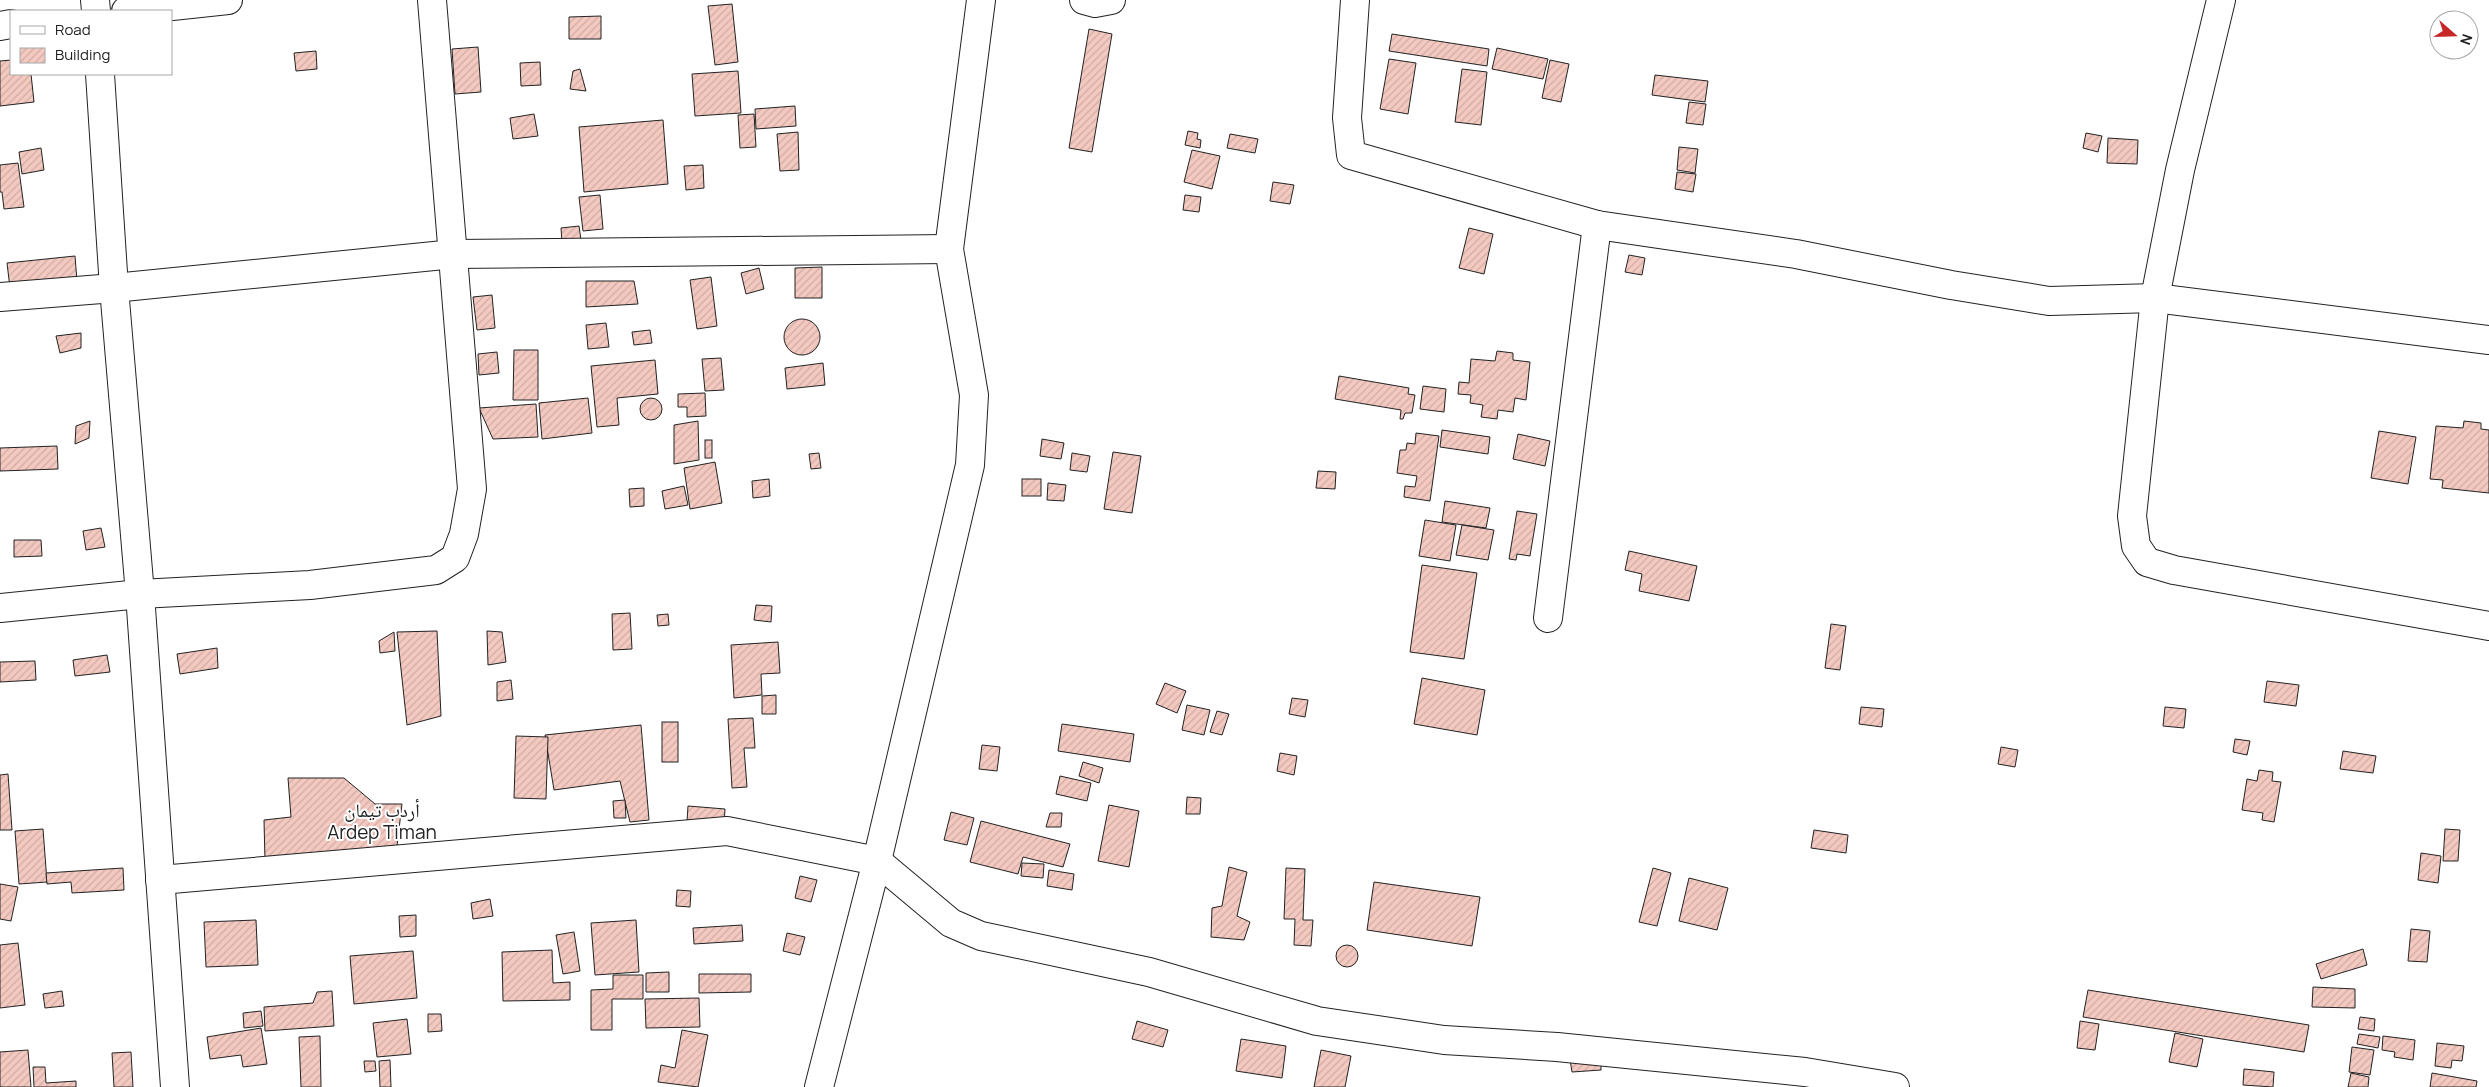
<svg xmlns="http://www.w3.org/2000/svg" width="2489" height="1087" viewBox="0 0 2489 1087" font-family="Manrope,'Noto Naskh Arabic',sans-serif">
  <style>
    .building { fill: url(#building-hatch); stroke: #222 }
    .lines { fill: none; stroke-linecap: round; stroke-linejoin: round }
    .minor-casing { stroke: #222; stroke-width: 30 }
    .minor { stroke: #fff; stroke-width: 28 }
    .labels { text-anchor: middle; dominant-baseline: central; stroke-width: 4; stroke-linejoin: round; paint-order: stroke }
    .neighbourhood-label { font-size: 19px; fill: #222; stroke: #fff }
  </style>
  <defs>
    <pattern id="building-hatch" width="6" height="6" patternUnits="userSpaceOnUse" patternTransform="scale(1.25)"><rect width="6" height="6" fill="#f3c9c0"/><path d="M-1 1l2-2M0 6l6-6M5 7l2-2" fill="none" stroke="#d0aca5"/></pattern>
  </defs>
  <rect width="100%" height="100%" fill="#fff"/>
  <g class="building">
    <polygon points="732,4 738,62 715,65 708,6"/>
    <polygon points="601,16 601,39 569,39 569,17"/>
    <polygon points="1089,29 1112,34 1092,152 1069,148"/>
    <polygon points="1392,34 1489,49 1487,66 1389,51"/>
    <polygon points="478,47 481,92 455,94 452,49"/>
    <polygon points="1497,48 1548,59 1543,79 1492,69"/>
    <polygon points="316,51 317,69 296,71 294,53"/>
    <polygon points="1389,59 1416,63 1408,114 1380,109"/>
    <polygon points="11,60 11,74 31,74 34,102 0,106 0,61"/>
    <polygon points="1550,60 1569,64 1561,102 1542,98"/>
    <polygon points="540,62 541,85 521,86 520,63"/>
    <polygon points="580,69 586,91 570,89 573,71"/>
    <polygon points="1462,69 1487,72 1481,125 1455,122"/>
    <polygon points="738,71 741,113 695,116 692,74"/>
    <polygon points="1655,75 1708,81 1705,102 1652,95"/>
    <polygon points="1689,102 1706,104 1703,125 1686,123"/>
    <polygon points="795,106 796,126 756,129 755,109"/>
    <polygon points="534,114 538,136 513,139 510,118"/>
    <polygon points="754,114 756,147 740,148 738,115"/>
    <polygon points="663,120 668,184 584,192 579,127"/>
    <polygon points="1188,131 1198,133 1197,139 1201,140 1200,148 1185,145"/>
    <polygon points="798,132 799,170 780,171 777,134"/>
    <polygon points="2086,133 2102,136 2098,152 2083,148"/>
    <polygon points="1230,134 1258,139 1255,153 1227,148"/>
    <polygon points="2108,138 2138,140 2137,164 2107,163"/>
    <polygon points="1679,147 1698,149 1695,173 1677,170"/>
    <polygon points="41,148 44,170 22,174 19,152"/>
    <polygon points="1192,150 1220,156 1212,189 1184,182"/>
    <polygon points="18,163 24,207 4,209 2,192 0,192 0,165"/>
    <polygon points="703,165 704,188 686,190 684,166"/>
    <polygon points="1677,172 1696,174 1693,192 1675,189"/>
    <polygon points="1273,182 1294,185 1290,204 1270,201"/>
    <polygon points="600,195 603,229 583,231 579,197"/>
    <polygon points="1185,195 1201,197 1199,212 1183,210"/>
    <polygon points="579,226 581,240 562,242 561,228"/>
    <polygon points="1469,228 1493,234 1484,274 1459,268"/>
    <polygon points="1629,255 1645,258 1642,275 1625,272"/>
    <polygon points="75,256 77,281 10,288 7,263"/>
    <polygon points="822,267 822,298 795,298 795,268"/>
    <polygon points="759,268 764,289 746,294 741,273"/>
    <polygon points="711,277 717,326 697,329 690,280"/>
    <polygon points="586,281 634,281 638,304 586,307"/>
    <polygon points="492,295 495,328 477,330 473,297"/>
    <circle cx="802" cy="337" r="18"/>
    <polygon points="606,323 609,347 588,349 586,325"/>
    <polygon points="650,330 652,343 634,345 632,332"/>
    <polygon points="81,333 81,348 60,353 56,336"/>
    <polygon points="514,350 538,350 538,400 513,400"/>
    <polygon points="1497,351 1513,353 1513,360 1530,362 1526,400 1515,398 1513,412 1498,410 1497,419 1481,417 1483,405 1470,403 1471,395 1458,394 1459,382 1469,383 1471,359 1495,361"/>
    <polygon points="497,352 499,373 479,375 478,354"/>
    <polygon points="721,358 724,390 705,391 702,359"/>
    <polygon points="655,360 658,394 617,398 619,425 597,427 591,366"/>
    <polygon points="823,363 825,385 787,389 785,368"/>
    <polygon points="1339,376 1409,388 1408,394 1415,395 1412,413 1405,413 1403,419 1400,419 1401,410 1335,399"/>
    <polygon points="1423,386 1446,389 1444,412 1420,409"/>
    <polygon points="705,393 706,416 687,417 687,407 678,407 678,394"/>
    <circle cx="651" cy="409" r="11"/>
    <polygon points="588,398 592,433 542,439 539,403"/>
    <polygon points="536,404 538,437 493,439 479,408"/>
    <polygon points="90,421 89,438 75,444 76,426"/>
    <polygon points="698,421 699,460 674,464 674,425"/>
    <polygon points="2464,421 2481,423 2481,429 2489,430 2489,493 2442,488 2443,480 2430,479 2436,426 2463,428"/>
    <polygon points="1442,430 1490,437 1488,454 1440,447"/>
    <polygon points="2379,431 2416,437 2408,484 2371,478"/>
    <polygon points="1416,433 1439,436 1430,501 1404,497 1405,486 1415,487 1417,476 1397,473 1400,450 1406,450 1407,443 1415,444"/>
    <polygon points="1518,434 1550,441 1545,466 1513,459"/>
    <polygon points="1042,439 1064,443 1061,459 1040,456"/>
    <rect x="705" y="440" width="7" height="18"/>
    <polygon points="57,446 58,469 0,471 0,448"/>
    <polygon points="1113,452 1141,456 1132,513 1104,509"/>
    <polygon points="819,453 821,468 811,469 809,454"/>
    <polygon points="1072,453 1090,456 1087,472 1070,470"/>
    <polygon points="715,462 722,503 690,509 684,468"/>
    <polygon points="1318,471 1336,472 1335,489 1316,488"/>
    <polygon points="769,479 770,496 753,498 752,481"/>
    <rect x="1022" y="479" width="19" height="17"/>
    <polygon points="1048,483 1066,485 1064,501 1047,500"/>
    <polygon points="684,486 688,505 665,509 662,491"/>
    <polygon points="644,488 644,506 630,507 629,489"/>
    <polygon points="1445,501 1490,508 1486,528 1442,522"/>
    <polygon points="1517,511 1537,514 1530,556 1517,554 1516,560 1509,559"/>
    <polygon points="1425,520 1456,525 1450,561 1419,556"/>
    <polygon points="1462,525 1494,530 1488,560 1456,555"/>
    <polygon points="101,528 105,547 86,550 83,531"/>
    <polygon points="14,540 41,540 42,556 14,557"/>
    <polygon points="1629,551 1697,566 1689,601 1639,591 1642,574 1625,570"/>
    <polygon points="1422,565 1477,573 1464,659 1410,652"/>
    <polygon points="756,605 772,606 771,622 754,620"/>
    <polygon points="630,613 632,649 613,650 612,614"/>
    <polygon points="668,614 669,625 658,626 657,615"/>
    <polygon points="1831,624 1846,626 1840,670 1825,668"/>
    <polygon points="437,631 441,716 407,725 397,632"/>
    <polygon points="487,631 502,632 506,662 488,665"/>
    <polygon points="394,632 395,651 380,653 379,641"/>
    <polygon points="778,642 780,673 761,674 762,695 734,698 731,645"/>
    <polygon points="217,648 218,668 180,674 177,654"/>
    <polygon points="107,655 110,672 75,676 73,660"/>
    <polygon points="35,661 36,680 0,682 0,662"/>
    <polygon points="1422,678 1485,690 1477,735 1414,724"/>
    <polygon points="511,680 513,699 497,701 497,682"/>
    <polygon points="2267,681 2299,685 2296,706 2264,702"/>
    <polygon points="1165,683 1186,691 1177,713 1156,704"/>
    <polygon points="776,695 776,714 762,714 762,696"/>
    <polygon points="1292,698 1308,700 1305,717 1289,714"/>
    <polygon points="1187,705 1210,710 1204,735 1182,730"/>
    <polygon points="1861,707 1884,709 1882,727 1859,724"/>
    <polygon points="2165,707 2186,709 2184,728 2163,726"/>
    <polygon points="1217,711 1229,714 1222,735 1210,732"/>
    <polygon points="753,718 755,748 744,748 747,787 732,788 728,719"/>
    <rect x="662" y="722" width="16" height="40"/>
    <polygon points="1062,724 1134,734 1130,762 1058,751"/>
    <polygon points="641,725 649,820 630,822 620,781 554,790 545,735"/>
    <polygon points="516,736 548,737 546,799 514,798"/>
    <polygon points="2235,739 2250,741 2247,755 2233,752"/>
    <polygon points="982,745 1000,747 997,771 979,769"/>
    <polygon points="2001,747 2018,750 2015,767 1998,764"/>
    <polygon points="2343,751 2376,756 2373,773 2340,769"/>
    <polygon points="1280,753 1297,756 1294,775 1277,771"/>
    <polygon points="1083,762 1103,768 1099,783 1079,776"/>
    <polygon points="2259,770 2273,772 2272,781 2281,782 2274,822 2262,820 2263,813 2242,810 2247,779 2257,781"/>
    <polygon points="8,774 12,830 0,830 0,775"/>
    <polygon points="1060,776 1091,783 1087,801 1056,794"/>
    <polygon points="288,778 344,778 375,804 402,804 397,846 265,861 264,820 291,817"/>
    <polygon points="1187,797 1201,798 1200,814 1186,814"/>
    <polygon points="625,800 626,818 614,818 613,801"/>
    <polygon points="1109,805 1139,811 1129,867 1098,861"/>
    <polygon points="688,806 725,809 724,825 687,822"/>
    <polygon points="951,812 974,818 967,845 944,840"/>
    <polygon points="1050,813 1062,813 1061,827 1046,827"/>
    <polygon points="981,821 1070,844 1063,867 1023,857 1018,874 970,862"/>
    <polygon points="43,829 47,882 19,884 15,831"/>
    <polygon points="2445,829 2460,830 2458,861 2443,861"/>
    <polygon points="1814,830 1848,835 1846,853 1811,848"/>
    <polygon points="2421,853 2441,856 2438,883 2418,880"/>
    <polygon points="1022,863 1044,864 1043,878 1021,876"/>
    <polygon points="1229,867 1247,872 1237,916 1250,922 1244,940 1211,937 1212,908 1222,906"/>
    <polygon points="123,868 124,890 72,893 71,882 47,884 46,873"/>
    <polygon points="1286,868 1305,869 1303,920 1313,920 1311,946 1294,945 1295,919 1284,919"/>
    <polygon points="1653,868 1671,873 1657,926 1639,922"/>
    <polygon points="1049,870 1074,874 1072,890 1047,886"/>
    <polygon points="800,876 817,880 811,902 795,898"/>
    <polygon points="1689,878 1728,888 1717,930 1679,921"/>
    <polygon points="1374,882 1480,897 1472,946 1367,930"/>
    <polygon points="0,884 18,887 11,921 0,919"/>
    <polygon points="677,890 691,891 690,907 676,906"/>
    <polygon points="490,899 493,916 473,919 471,903"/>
    <polygon points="416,915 416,936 400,937 399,916"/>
    <polygon points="256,920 258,965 206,967 204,922"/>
    <polygon points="636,920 639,972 595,975 591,923"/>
    <polygon points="742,925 743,941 694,944 693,928"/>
    <polygon points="2411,929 2430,931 2427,962 2408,961"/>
    <polygon points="574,932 580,971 563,974 556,935"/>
    <polygon points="787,933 805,937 800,955 783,951"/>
    <polygon points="18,943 25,1005 0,1008 0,945"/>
    <circle cx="1347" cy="956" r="11"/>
    <polygon points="2363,949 2367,965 2321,979 2316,964"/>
    <polygon points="552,950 553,983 570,982 570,1000 503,1001 502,952"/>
    <polygon points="413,951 417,998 354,1004 350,956"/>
    <polygon points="669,972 669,992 646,992 646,973"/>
    <polygon points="699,974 751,974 751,992 699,993"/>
    <polygon points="613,975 643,975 643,999 612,999 612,1030 591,1030 591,990 613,989"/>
    <polygon points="2313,987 2355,989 2355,1008 2312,1007"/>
    <polygon points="2088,990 2309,1025 2304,1052 2083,1017"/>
    <polygon points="62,991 64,1006 45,1008 43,994"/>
    <polygon points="332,991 334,1026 265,1031 264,1007 313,1003 317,992"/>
    <polygon points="699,998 700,1027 646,1028 645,999"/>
    <polygon points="261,1011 263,1026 244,1028 243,1013"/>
    <polygon points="428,1014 441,1014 442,1031 428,1032"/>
    <polygon points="2360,1017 2375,1019 2374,1031 2358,1029"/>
    <polygon points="407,1019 411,1054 377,1057 373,1023"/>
    <polygon points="1137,1021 1168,1030 1163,1047 1132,1039"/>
    <polygon points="2080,1021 2099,1024 2095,1050 2077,1048"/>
    <polygon points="261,1028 267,1064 243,1067 241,1055 210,1059 207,1037"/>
    <polygon points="682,1030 708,1035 698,1087 658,1082 661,1065 675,1068"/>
    <polygon points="2175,1033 2203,1039 2197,1067 2169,1062"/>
    <polygon points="2359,1034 2380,1037 2378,1048 2357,1044"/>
    <polygon points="320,1036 321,1087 301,1087 299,1037"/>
    <polygon points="2383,1036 2415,1040 2413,1060 2394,1057 2395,1052 2382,1050"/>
    <polygon points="1241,1039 1286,1046 1282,1078 1236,1071"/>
    <polygon points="2437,1043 2464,1046 2462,1061 2452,1060 2451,1068 2435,1066"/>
    <polygon points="2352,1047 2374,1050 2370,1075 2349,1072"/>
    <polygon points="28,1050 31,1087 0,1087 0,1052"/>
    <polygon points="1321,1050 1351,1056 1345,1087 1314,1087"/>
    <polygon points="131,1052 133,1087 114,1087 112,1053"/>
    <polygon points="1569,1053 1601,1055 1601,1070 1572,1072"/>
    <polygon points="390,1060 391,1087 380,1087 379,1061"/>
    <polygon points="364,1061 375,1061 376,1071 365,1072"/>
    <polygon points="33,1067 45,1067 46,1083 76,1081 76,1087 34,1087"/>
    <polygon points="2244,1069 2274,1072 2273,1087 2243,1085"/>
    <polygon points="2351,1073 2369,1077 2368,1087 2348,1087"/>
    <polygon points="2432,1073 2477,1081 2476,1087 2430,1087"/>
  </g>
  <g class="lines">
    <g class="minor-casing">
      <g id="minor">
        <polyline points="95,0 96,11"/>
        <polyline points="1084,0 1095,3 1111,0"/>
        <polyline points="1355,0 1347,118 1351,155 1597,225 1796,254 1951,285 2049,301 2155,298 2489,340"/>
        <polyline points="2221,0 2180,170 2155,298 2132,516 2136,546 2147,562 2174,570 2489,626"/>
        <polyline points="126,11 228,0"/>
        <polyline points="0,26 11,24"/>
        <polyline points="100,74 114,288 140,594 175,1087"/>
        <polyline points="0,297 114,288 454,254 949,249"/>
        <polyline points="0,608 140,594 310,585 436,570 455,558 464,534 472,489 432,0"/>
        <polyline points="1548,618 1597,225"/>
        <polyline points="160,880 727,831 877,861 951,923 981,936 1149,972 1317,1021 1444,1040 1557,1047 1805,1072 1895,1087"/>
        <polyline points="819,1087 877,861 970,465 974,395 949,249 981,0"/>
      </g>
    </g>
    <use href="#minor" class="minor"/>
  </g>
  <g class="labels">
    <g class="neighbourhood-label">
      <text x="382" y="810">أردب تيمان<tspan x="382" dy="22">Ardep Timan</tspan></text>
    </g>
  </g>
  <rect x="10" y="10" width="162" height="65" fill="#ffffff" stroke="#a7a7a7"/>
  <rect x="20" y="26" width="25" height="8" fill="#ffffff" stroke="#a7a7a7"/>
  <text x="55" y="35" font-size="15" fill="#222222">Road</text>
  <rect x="20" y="48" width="25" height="15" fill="url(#building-hatch)" stroke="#a7a7a7"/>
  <text x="55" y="60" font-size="15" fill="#222222">Building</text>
  <g transform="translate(2454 35) rotate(110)"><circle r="24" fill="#ffffff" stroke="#a7a7a7"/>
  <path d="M0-4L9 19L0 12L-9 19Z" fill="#c62828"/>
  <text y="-8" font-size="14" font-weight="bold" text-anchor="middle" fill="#222222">N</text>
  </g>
</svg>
